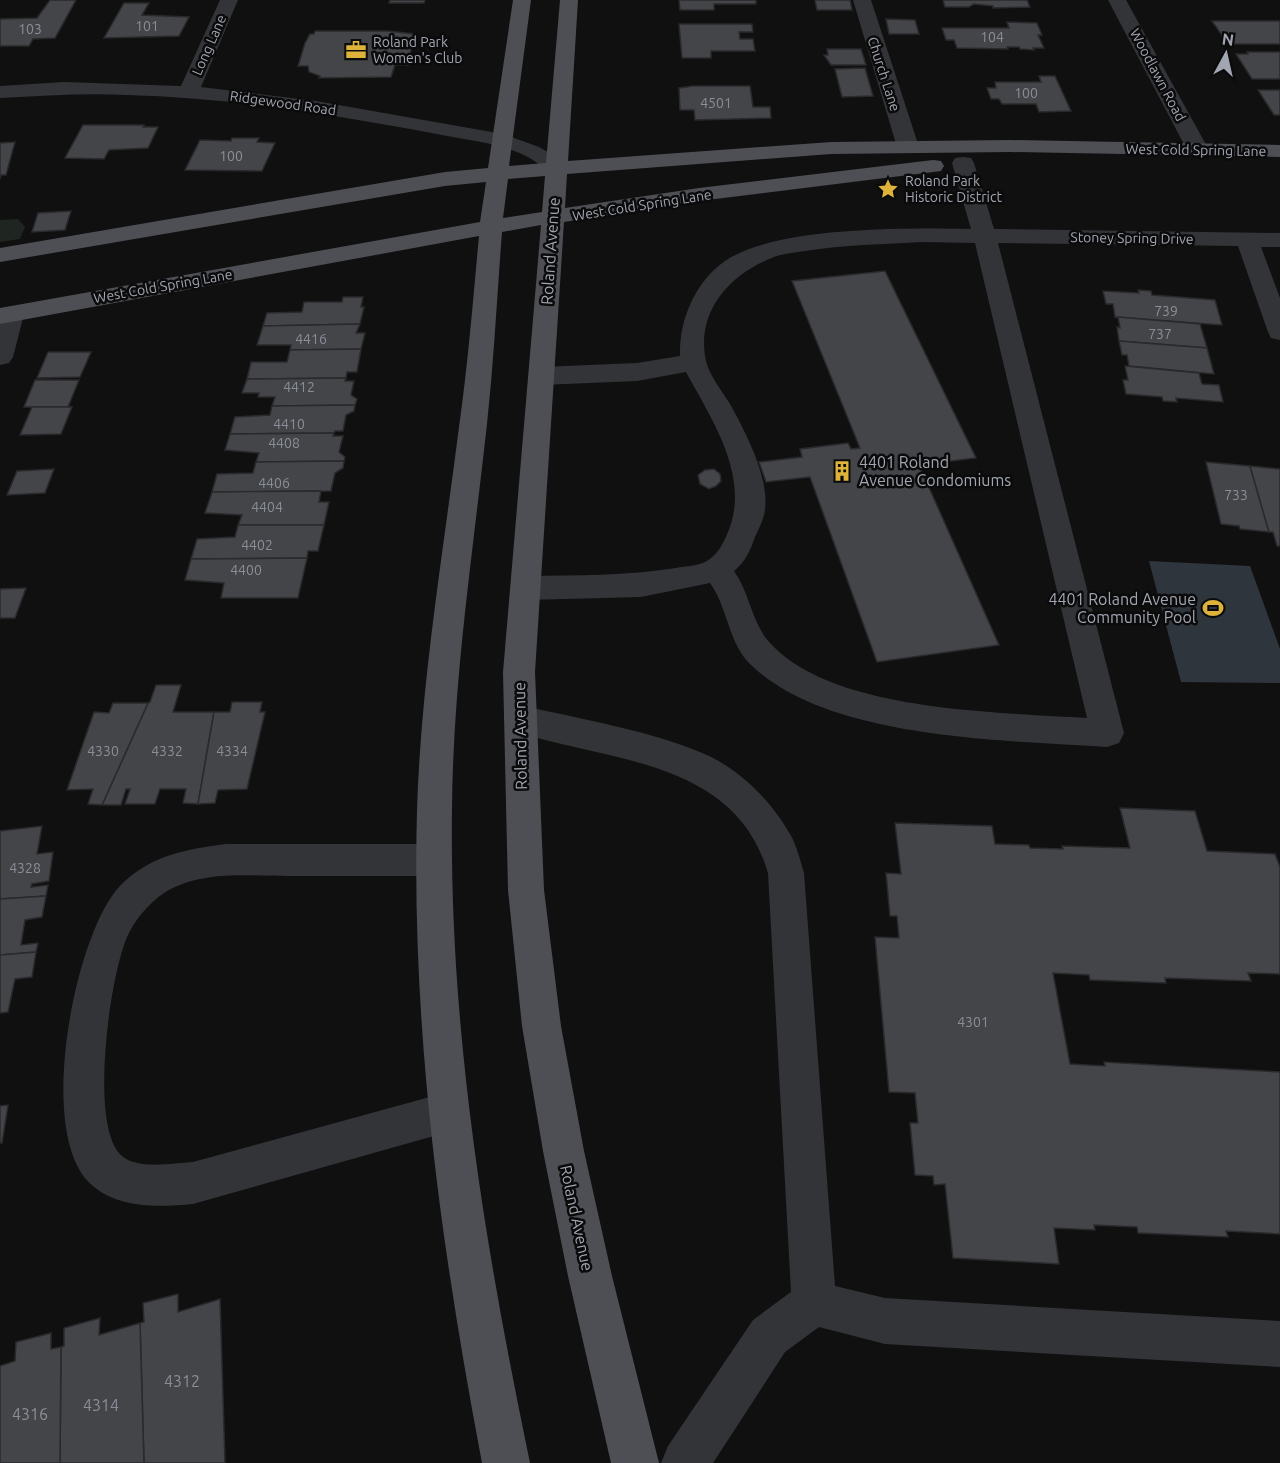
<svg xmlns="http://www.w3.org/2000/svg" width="1280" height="1463" viewBox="0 0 1280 1463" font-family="Ubuntu,sans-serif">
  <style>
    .green { fill: #1f2520 }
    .water { fill: #2f353c }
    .building { fill: #444549; stroke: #2a2a2d; stroke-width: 1.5 }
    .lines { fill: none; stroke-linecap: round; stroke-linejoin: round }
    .minor { fill: #333438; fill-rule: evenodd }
    .major { fill: #4e4f54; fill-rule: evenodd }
    .labels { text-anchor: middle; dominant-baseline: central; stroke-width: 5; stroke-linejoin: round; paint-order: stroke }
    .number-label { font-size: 14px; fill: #8a8e97 }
    .far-poi-label { font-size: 14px; fill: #a2a6b1; stroke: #0b0b0c; text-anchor: start }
    .far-street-label { font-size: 14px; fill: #a2a6b1; stroke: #0b0b0c }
    .street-label { font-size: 16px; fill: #a2a6b1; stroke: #0b0b0c }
    .poi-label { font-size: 16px; fill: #a2a6b1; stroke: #0b0b0c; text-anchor: start }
    .near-number-label { font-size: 16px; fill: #8a8e97 }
  </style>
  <rect width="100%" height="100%" fill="#101011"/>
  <polygon class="green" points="18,219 25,227 20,239 0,242 0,220"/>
  <polygon class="water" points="1149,561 1250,566 1280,649 1280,683 1181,682"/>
  <g class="building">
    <polygon points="50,0 76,0 55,38 33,39 29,46 0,46 0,19 37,18"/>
    <polygon points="390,0 425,0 424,3 389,3"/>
    <polygon points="679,0 756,0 756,4 714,4 714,10 680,10"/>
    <polygon points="815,0 850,0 852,10 817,10"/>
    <polygon points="943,0 1027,0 1030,7 993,8 993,6 974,4 969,7 945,7"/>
    <polygon points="124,3 149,3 142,15 189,17 179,36 104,38"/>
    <polygon points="886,19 915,20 919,34 889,34"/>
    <polygon points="1212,21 1280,21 1280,44 1228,44"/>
    <polygon points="1007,22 1037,23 1042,35 1038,35 1044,48 1033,48 1034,50 1020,49 1019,47 1007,47 1008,49 957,48 954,40 946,40 942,28 1009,28"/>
    <polygon points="679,24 752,24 753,32 739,32 740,39 753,39 755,51 711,51 711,58 682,58"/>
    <polygon points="315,31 387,31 415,34 412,41 409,65 395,65 391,77 319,78 320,76 309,72 308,66 298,66 305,43 310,34 314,34"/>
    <polygon points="827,49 861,49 866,65 831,65 824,55 828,55"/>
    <polygon points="1247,52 1280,52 1280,79 1252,79 1236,54 1248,54"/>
    <polygon points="865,68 873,96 842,97 835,69"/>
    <polygon points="1039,76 1055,76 1071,111 1039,112 1036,104 1002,104 999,99 991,99 987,88 996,88 995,82 1041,82"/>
    <polygon points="693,86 750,86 753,107 770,107 771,118 695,120 694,110 680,110 679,88"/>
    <polygon points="1258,90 1280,90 1280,115 1274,115"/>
    <polygon points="83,125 144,125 143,127 158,127 148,148 109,150 104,159 65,158"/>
    <polygon points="232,138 259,138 257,142 275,143 262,171 185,170 200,140 231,141"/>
    <polygon points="15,142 6,175 1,175 0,179 0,143"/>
    <polygon points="71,211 65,230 32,232 38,213"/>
    <polygon points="885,271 976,458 919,465 999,645 877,662 810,477 766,482 759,462 802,457 800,449 848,443 851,449 860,448 792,281"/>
    <polygon points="1138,290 1151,291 1152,295 1215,300 1222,325 1115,317 1113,304 1106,304 1103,291 1139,293"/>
    <polygon points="343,297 363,297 361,307 364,307 360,324 263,326 267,313 302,312 304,302 342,302"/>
    <polygon points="1118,317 1200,324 1207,348 1119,341 1117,327 1120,328"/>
    <polygon points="360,324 356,333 365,333 361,349 290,350 291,345 257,345 263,326"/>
    <polygon points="1119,341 1207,348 1214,374 1129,366 1127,355 1122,355"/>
    <polygon points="361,349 357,372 347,372 346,378 247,379 251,362 287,362 290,350"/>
    <polygon points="48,352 91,352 80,377 37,378"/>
    <polygon points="1125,366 1199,373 1202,384 1219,385 1223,402 1176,398 1177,402 1163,401 1162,397 1126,394 1123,380 1128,380"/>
    <polygon points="346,378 345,381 354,381 351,395 357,399 355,405 272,406 275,397 258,397 259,393 242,393 247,379"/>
    <polygon points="35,380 79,380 68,407 24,407"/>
    <polygon points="355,405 354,411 346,415 343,431 335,431 334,433 230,434 235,417 270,415 272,406"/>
    <polygon points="32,407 72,407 61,434 20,435"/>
    <polygon points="334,433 333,436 343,436 339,452 345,457 344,461 256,462 259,453 225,450 230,434"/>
    <polygon points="344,461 343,468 335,473 331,491 212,492 217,474 253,473 256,462"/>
    <polygon points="1206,462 1250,466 1269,532 1240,529 1239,526 1221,524"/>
    <polygon points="1250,466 1280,469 1280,546 1277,546 1273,532 1269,532"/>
    <polygon points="54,469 45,493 7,495 17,471"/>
    <polygon points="714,469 720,474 721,481 716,486 709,489 700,484 698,475 705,470"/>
    <polygon points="321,491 319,502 329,502 324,525 238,525 242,515 205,513 212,492"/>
    <polygon points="238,525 324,525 318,551 308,551 307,558 191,559 197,539 235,537"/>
    <polygon points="307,558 298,598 221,598 224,583 185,580 191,559"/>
    <polygon points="26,588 15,618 0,618 0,589"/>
    <polygon points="156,685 181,685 173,712 214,712 198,804 183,803 186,789 160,789 155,804 125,804 130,789 126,789 121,805 102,805 148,703 150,702"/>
    <polygon points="232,702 262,702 260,712 265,712 247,789 218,790 215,803 198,804 214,712 230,712"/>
    <polygon points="113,703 148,703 102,805 88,804 93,789 67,790 94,712 109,713"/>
    <polygon points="1120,808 1195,811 1207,851 1275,854 1280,867 1280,974 1248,973 1251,981 1165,978 1166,983 1090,980 1089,975 1053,973 1070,1064 1105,1066 1104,1062 1280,1072 1280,1234 1226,1231 1228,1237 1138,1233 1137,1227 1094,1225 1095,1230 1054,1228 1059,1264 953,1258 945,1184 934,1185 933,1176 915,1175 910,1123 918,1123 915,1093 889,1092 875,937 899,938 897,916 890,916 886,873 901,874 895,823 992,826 995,844 1029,845 1030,848 1063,849 1062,846 1130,848"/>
    <polygon points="42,826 37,854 53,852 49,881 32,884 31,887 48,885 46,896 0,899 0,831"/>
    <polygon points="46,896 42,917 25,920 21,945 38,943 36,952 0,955 0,899"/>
    <polygon points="36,952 32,977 15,979 8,1012 0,1013 0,955"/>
    <polygon points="8,1105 2,1143 0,1143 0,1106"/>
    <polygon points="178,1294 178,1312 220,1299 225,1463 144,1463 140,1323 144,1322 143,1303"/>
    <polygon points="100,1318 99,1335 140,1323 144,1463 60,1463 61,1347 64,1346 64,1328"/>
    <polygon points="51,1333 51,1349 61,1347 60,1463 0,1463 0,1366 15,1361 16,1342"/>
  </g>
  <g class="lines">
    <g class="minor">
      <path d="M220,0H238L201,87L316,101L503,134L539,147L558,158L568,168L565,173C550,176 544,168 533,160C511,147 488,143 464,139C353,118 240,98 127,95C85,93 42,96 0,98V86L64,82L181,86Z"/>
      <polygon points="853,0 871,0 919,147 915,151 908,153 901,151 897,147"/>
      <polygon points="1108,0 1126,0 1209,150 1205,154 1198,156 1191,154 1187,150"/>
      <path d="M963,157L971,158L974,163L994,229L1280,233V247H1261L1280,298V340L1271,338L1268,332L1238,246L998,243L1124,733L1119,743L1107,747C1004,740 827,740 750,664C728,642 728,608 710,583L641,597L526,600L515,596L511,588L515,580L526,576C576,575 626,576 676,568C686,566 698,566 707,561C718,554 723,544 728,532C751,477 712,420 686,372L637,381L541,385L532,382L528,376L532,370L541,367L637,363L680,356C679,320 695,282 725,261C776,226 909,228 971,229L952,163L955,158ZM923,242L975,243L1087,718C999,712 834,712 771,644C752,625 750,593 734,571C746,561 750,551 755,537C758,530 762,523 764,515C772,482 746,433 730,404C722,391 709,375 706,361C695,311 731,273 774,257C784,253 795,253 805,251C844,245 883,244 923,242Z"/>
      <polygon points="12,306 21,308 24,314 13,357 9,363 0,365 0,314 3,308"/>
      <path d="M520,705C579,719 655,731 709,756C743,772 772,803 790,834C797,846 800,860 804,873L835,1286L885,1298L1280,1321V1367L885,1344L819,1327L785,1352L713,1463H661L668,1446L753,1320L791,1292L768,873C734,756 602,762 508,729L504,719L508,709Z"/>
      <path d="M226,844H434L447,848L452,860L447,872L434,876C385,876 337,876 288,876C252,876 209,871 175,887C156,895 137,916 128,935C110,973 88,1128 122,1156C138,1170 173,1163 193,1162L448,1092L462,1098L468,1112L462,1126L448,1132L193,1204C160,1207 120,1209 93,1186C34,1139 74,936 119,887C148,856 186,849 226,844Z"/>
    </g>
    <path class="major" d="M513,0H531L509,166L546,163L560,0H578L568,161L831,142L1010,140L1280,145V157L1010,152L831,154L567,174L565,208L699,188L933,160L941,161L944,166L941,171L933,172L699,201L564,222L535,672L544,890L561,1026L584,1151L612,1276L659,1463H611L568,1276L543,1151L522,1026L508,890L503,672L541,225L502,232C497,296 494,360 487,424C473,552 453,680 452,809C449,1030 485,1247 530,1463H482C441,1247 411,1030 417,810C421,681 443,554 459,427C468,364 473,300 479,236L0,324V308L480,222L486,182L445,186L0,262V248L445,172L488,168ZM545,176L542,212L503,218L508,179Z"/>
  </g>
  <defs>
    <g id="office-bare" transform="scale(1.62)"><path d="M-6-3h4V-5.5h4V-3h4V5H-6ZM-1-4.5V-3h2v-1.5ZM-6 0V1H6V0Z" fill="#dfb33a" stroke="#0b0b0c" stroke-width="2.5" paint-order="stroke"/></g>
    <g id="sight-bare" transform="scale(1.62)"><path d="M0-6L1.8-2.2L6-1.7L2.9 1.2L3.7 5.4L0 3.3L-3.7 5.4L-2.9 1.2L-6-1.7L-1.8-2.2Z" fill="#dfb33a" stroke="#0b0b0c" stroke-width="2.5" paint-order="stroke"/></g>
    <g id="building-bare" transform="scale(1.62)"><path d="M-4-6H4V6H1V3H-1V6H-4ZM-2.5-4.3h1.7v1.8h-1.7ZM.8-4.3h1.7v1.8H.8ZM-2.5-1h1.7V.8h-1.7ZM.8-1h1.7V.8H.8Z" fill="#dfb33a" stroke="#0b0b0c" stroke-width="2.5" paint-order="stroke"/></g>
    <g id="stadium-bare" transform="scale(1.62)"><path d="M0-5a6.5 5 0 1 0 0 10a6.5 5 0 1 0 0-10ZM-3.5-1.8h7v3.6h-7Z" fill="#dfb33a" stroke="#0b0b0c" stroke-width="2.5" paint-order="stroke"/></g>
  </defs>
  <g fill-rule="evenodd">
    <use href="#office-bare" x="356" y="50"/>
    <use href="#sight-bare" x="888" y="189"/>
    <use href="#building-bare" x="842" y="471"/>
    <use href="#stadium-bare" x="1213" y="608"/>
  </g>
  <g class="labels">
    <g class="number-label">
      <text x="147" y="26">101</text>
      <text x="30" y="29">103</text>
      <text x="992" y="37">104</text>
      <text x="1026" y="93">100</text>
      <text x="716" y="103">4501</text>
      <text x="231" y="156">100</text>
      <text x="1166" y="311">739</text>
      <text x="1160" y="334">737</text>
      <text x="311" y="339">4416</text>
      <text x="299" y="387">4412</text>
      <text x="289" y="424">4410</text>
      <text x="284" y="443">4408</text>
      <text x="274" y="483">4406</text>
      <text x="1236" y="495">733</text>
      <text x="267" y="507">4404</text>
      <text x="257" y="545">4402</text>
      <text x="246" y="570">4400</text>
      <text x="103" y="751">4330</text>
      <text x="167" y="751">4332</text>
      <text x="232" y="751">4334</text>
      <text x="25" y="868">4328</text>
      <text x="973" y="1022">4301</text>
    </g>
    <g class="far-poi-label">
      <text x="373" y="42">Roland Park<tspan x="373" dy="16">Women's Club</tspan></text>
      <text x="905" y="181">Roland Park<tspan x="905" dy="16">Historic District</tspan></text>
    </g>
    <g class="far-street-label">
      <text transform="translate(209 45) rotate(-66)">Long Lane</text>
      <text transform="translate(884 74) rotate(72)">Church Lane</text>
      <text transform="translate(1158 75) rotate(62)">Woodlawn Road</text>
      <text transform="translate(283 103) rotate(8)">Ridgewood Road</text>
      <text transform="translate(1196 150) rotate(1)">West Cold Spring Lane</text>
      <text transform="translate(642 205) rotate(-9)">West Cold Spring Lane</text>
      <text transform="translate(1132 238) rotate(1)">Stoney Spring Drive</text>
      <text transform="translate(163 286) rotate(-10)">West Cold Spring Lane</text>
    </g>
    <g class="street-label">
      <text transform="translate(550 251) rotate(-86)">Roland Avenue</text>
      <text transform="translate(520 736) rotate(-91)">Roland Avenue</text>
      <text transform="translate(577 1218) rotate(78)">Roland Avenue</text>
    </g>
    <g class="poi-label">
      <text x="859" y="462">4401 Roland<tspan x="859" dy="18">Avenue Condomiums</tspan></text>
      <text x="1196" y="599" text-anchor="end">4401 Roland Avenue<tspan x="1196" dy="18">Community Pool</tspan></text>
    </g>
    <g class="near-number-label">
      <text x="182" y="1381">4312</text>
      <text x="101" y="1405">4314</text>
      <text x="30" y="1414">4316</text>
    </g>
  </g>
  <g transform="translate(1226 54) rotate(8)" stroke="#0b0b0c" stroke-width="4.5" paint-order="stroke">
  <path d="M0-4.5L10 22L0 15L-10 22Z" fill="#a2a6b1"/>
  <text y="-9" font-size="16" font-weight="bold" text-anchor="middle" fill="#a2a6b1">N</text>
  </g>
</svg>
